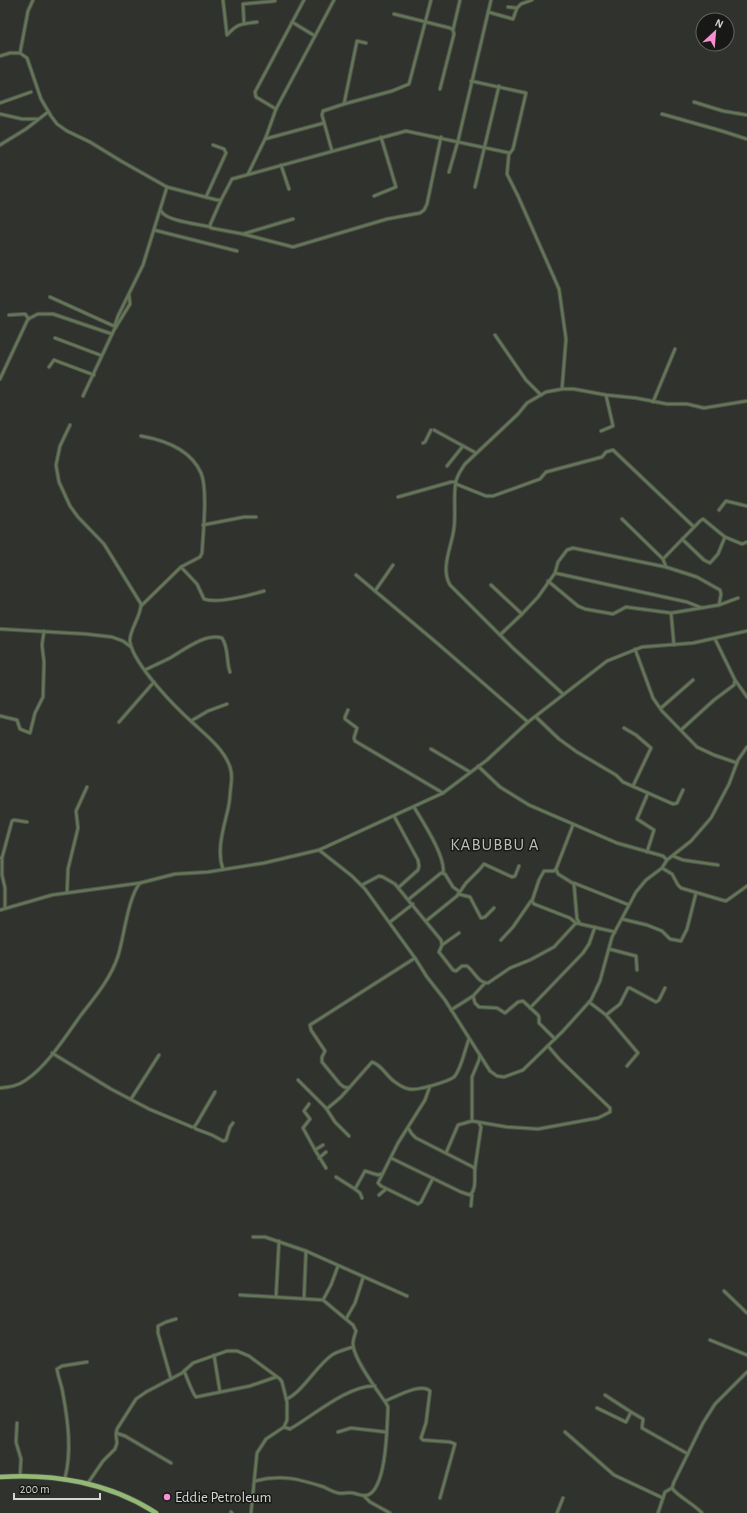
<svg xmlns="http://www.w3.org/2000/svg" width="747" height="1513" viewBox="0 0 747 1513" font-family="'Alegreya Sans',sans-serif">
  <style>
    .lines { fill: none; stroke-linecap: round; stroke-linejoin: round }
    .minor-casing { stroke: #4d504b; stroke-width: 4.5 }
    .primary-casing { stroke: #4d504b; stroke-width: 6 }
    .minor { stroke: #637655; stroke-width: 2.5 }
    .primary { stroke: #93b975; stroke-width: 4.5 }
    .poi-dot { fill: #f690d0; stroke: #181917; stroke-width: 1.5 }
    .labels { text-anchor: middle; dominant-baseline: central; stroke-width: 3; stroke-linejoin: round; paint-order: stroke }
    .poi-label { font-size: 15px; fill: #d4d6d3; stroke: #181917; text-anchor: start }
    .quarter-label { font-size: 17px; letter-spacing: 1px; fill: #bdc1ba; stroke: #181917 }
  </style>
  <rect width="100%" height="100%" fill="#2f322d"/>
  <g class="lines">
    <g class="minor-casing">
      <g id="minor">
        <polyline points="223,0 227,35"/>
        <polyline points="517,8 521,4 532,0"/>
        <polyline points="488,12 513,19 517,8 508,7"/>
        <polyline points="394,14 450,28 453,30 454,34 440,89"/>
        <polyline points="244,23 243,4 275,1"/>
        <polyline points="453,30 460,0"/>
        <path d="M228,34C238,23 242,24 257,22"/>
        <polyline points="315,36 334,0"/>
        <polyline points="20,53 28,11 33,0"/>
        <polyline points="0,56 10,53 20,53 27,58 41,99 51,116 57,124 67,131 90,142 121,161 167,187 217,200 221,200 232,179 406,131 510,153 513,149 526,93 471,81"/>
        <polyline points="694,102 723,111 747,115"/>
        <polyline points="0,103 31,92"/>
        <polyline points="344,104 357,41 366,43"/>
        <polyline points="276,109 256,97 255,92 304,0"/>
        <polyline points="0,114 22,119 38,119"/>
        <polyline points="662,114 722,131 747,139"/>
        <polyline points="265,139 324,123"/>
        <polyline points="0,145 26,129 48,112"/>
        <polyline points="332,151 322,115 323,111 344,104 392,91 409,84 431,0"/>
        <polyline points="509,153 507,174 518,196 559,289 566,339 562,389"/>
        <polyline points="281,165 289,189"/>
        <polyline points="449,172 458,141 491,0"/>
        <polyline points="248,174 266,137 276,109 315,36 292,22"/>
        <polyline points="475,187 499,86"/>
        <polyline points="374,196 396,187 381,137"/>
        <polyline points="206,197 226,153 224,149 213,145"/>
        <polyline points="221,200 210,225 211,228 243,234 293,247 387,219 420,213 424,210 427,204 441,137"/>
        <path d="M161,211C166,221 198,224 210,227"/>
        <polyline points="154,230 237,251"/>
        <polyline points="243,234 293,219"/>
        <polyline points="50,297 116,327 115,325 118,316 143,265 167,187"/>
        <polyline points="9,315 25,314 29,319"/>
        <polyline points="495,335 526,380 541,395"/>
        <polyline points="55,338 100,355"/>
        <polyline points="49,367 54,360 94,375"/>
        <polyline points="0,379 28,319 38,314 53,314 112,334"/>
        <polyline points="83,396 114,330 130,304 129,295"/>
        <polyline points="653,402 675,349"/>
        <path d="M70,425L60,446L56,465L59,482L70,506L78,517L104,544L141,604C141,617 128,632 130,642C134,665 175,707 193,723C206,735 224,749 230,767C232,773 232,778 231,785C230,793 230,801 228,809C224,827 216,850 223,869"/>
        <polyline points="434,430 476,453"/>
        <polyline points="601,431 613,426 606,395"/>
        <path d="M141,436C164,440 191,450 201,473C208,489 203,534 202,553L200,557L181,567L141,606"/>
        <polyline points="423,443 425,442 431,430"/>
        <polyline points="447,466 463,446"/>
        <polyline points="456,484 486,496 493,496 540,479 546,472 602,457 606,452 613,450 694,527"/>
        <polyline points="398,497 451,482 456,482"/>
        <polyline points="719,510 726,501 747,506"/>
        <polyline points="622,519 663,559 666,567"/>
        <polyline points="203,525 244,517 256,517"/>
        <polyline points="682,539 704,560 710,563 718,554 725,537"/>
        <polyline points="663,559 700,521 703,519 725,537 742,544 747,542"/>
        <path d="M181,567L197,584L204,599C217,604 250,595 264,591"/>
        <polyline points="555,573 687,602 702,608"/>
        <polyline points="356,575 437,643 528,722"/>
        <polyline points="548,581 578,606 585,609 613,614 626,607 671,613 719,605 738,598"/>
        <polyline points="491,585 522,614 500,635"/>
        <polyline points="375,591 393,565"/>
        <polyline points="671,613 674,645"/>
        <polyline points="522,614 538,597 555,573 558,562 567,550 573,548 666,567 697,577 720,590 721,594 719,605"/>
        <polyline points="0,629 86,634 112,637 123,641 131,647"/>
        <polyline points="715,639 735,680 747,697"/>
        <polyline points="635,649 653,698 662,711 697,747 714,755 737,763"/>
        <path d="M145,670C153,666 162,662 170,658C184,650 205,633 222,638C229,648 226,661 230,672"/>
        <path d="M563,694L513,648L450,585C440,568 452,546 454,528C456,512 453,496 456,481C458,474 461,470 465,464L518,414L527,403L546,392L562,389H574L606,395L636,398L667,404H687L704,408L747,401"/>
        <polyline points="661,708 693,680"/>
        <polyline points="348,710 345,717 345,719 357,728 354,738 355,741 443,793"/>
        <polyline points="0,716 17,720 20,729 30,733 35,713 43,697 44,662 42,645 44,631"/>
        <polyline points="536,717 559,739 577,752 616,775 623,782 673,804 677,803 683,790"/>
        <polyline points="191,721 208,711 227,704"/>
        <polyline points="119,722 154,682"/>
        <polyline points="624,728 636,735 651,748 633,786"/>
        <polyline points="681,730 714,700 734,685 735,680"/>
        <polyline points="431,749 470,772"/>
        <polyline points="478,766 500,787 529,805 617,843 663,856 667,860"/>
        <path d="M414,807C423,822 446,857 443,873"/>
        <polyline points="394,816 418,860 419,866 418,870 399,887"/>
        <polyline points="573,825 556,869 554,871 544,871 539,880 532,901 534,904 570,918 576,923"/>
        <polyline points="319,850 352,876 365,889 415,958 427,977 445,1000 490,1071 497,1076 504,1077 523,1070 563,1031 591,1000 600,981 612,937 636,892 646,880 662,868 667,860 691,841 711,818 729,784 738,760 747,747"/>
        <polyline points="647,852 654,830 637,819 648,793"/>
        <polyline points="673,856 683,860 718,865"/>
        <polyline points="0,858 2,858 2,875 5,888 5,908"/>
        <polyline points="2,858 12,821 14,820 27,822"/>
        <polyline points="662,868 672,874 678,885 681,888 722,900 726,901 747,886"/>
        <polyline points="556,869 558,874 574,884 577,919 579,922"/>
        <polyline points="574,883 629,905"/>
        <path d="M362,885L379,876L383,877L395,884L441,940L442,945L439,952L453,970L456,971L462,966H467C474,971 479,984 488,983L510,968L530,960L554,947L576,923L615,932"/>
        <polyline points="67,893 68,869 78,828 76,811 87,787"/>
        <polyline points="458,894 470,897 481,918 485,917 494,908"/>
        <polyline points="409,899 441,873 445,874 453,887 460,892"/>
        <polyline points="0,910 52,895 140,883 175,874 208,872 264,863 319,850 443,793 487,760 528,722 607,661 642,647 693,643 747,631"/>
        <polyline points="622,919 647,925 662,931 670,939 681,941 687,929 696,893"/>
        <polyline points="426,921 457,896 466,883 479,870 484,864 512,877 515,876 519,866"/>
        <polyline points="390,922 413,904"/>
        <polyline points="501,940 513,927 531,901"/>
        <polyline points="442,945 459,933"/>
        <polyline points="609,949 636,956 637,970"/>
        <polyline points="485,983 473,996 475,1003 479,1007 497,1008 505,1013 518,1002 523,1001 538,1015 539,1017 539,1023 555,1039"/>
        <polyline points="589,1002 606,1015 638,1053 627,1066"/>
        <polyline points="530,1008 583,953 589,944 595,927"/>
        <polyline points="451,1010 473,996"/>
        <polyline points="606,1015 620,1004 628,988 630,988 656,1002 659,1000 665,988"/>
        <polyline points="52,1053 111,1089 149,1109 192,1127 194,1127 197,1123 215,1092"/>
        <path d="M298,1080L326,1108H328L341,1097L372,1062C382,1065 387,1077 395,1082C399,1085 404,1088 409,1089C417,1091 447,1082 454,1077C461,1070 465,1049 469,1039"/>
        <polyline points="430,1086 425,1100 398,1143 378,1183 381,1186 418,1204 421,1202 433,1178"/>
        <path d="M0,1088C10,1087 18,1086 26,1080C47,1066 66,1036 81,1015C95,997 111,978 118,956C124,937 128,897 140,883"/>
        <polyline points="349,1088 344,1087 340,1084 322,1062 322,1057 325,1051 311,1030 310,1025 415,958"/>
        <polyline points="131,1099 159,1055"/>
        <polyline points="309,1104 304,1111 310,1119 303,1128 315,1150 323,1145"/>
        <polyline points="326,1108 335,1122 349,1136"/>
        <polyline points="472,1121 472,1077 479,1060 480,1055"/>
        <polyline points="194,1127 196,1129 212,1135 223,1141 226,1140 230,1127 233,1123"/>
        <polyline points="408,1128 412,1134 416,1138 473,1167 475,1169"/>
        <polyline points="315,1150 326,1168"/>
        <polyline points="446,1153 458,1125 472,1121 507,1127 538,1129 598,1118 610,1112 610,1108 560,1060 548,1046"/>
        <polyline points="319,1158 326,1152"/>
        <path d="M391,1158L461,1192L470,1195C477,1189 474,1176 475,1168C477,1154 479,1141 481,1127L479,1123"/>
        <polyline points="336,1177 355,1189 365,1171 378,1175 381,1174"/>
        <polyline points="355,1189 360,1193 362,1198"/>
        <polyline points="379,1195 386,1189"/>
        <polyline points="471,1206 472,1195"/>
        <polyline points="253,1237 265,1237 306,1251 407,1296"/>
        <polyline points="724,1291 747,1313"/>
        <path d="M240,1295L323,1300L353,1325L356,1331C355,1335 353,1339 353,1343C352,1357 377,1390 386,1403L388,1407C387,1425 387,1487 368,1495C363,1497 358,1494 353,1493C348,1492 343,1494 338,1493C333,1492 328,1489 324,1487C299,1479 281,1474 255,1481"/>
        <polyline points="276,1297 279,1241"/>
        <polyline points="304,1298 306,1251"/>
        <polyline points="323,1300 331,1285 338,1266"/>
        <polyline points="346,1319 355,1303 363,1278"/>
        <polyline points="710,1340 747,1355"/>
        <polyline points="214,1355 220,1392"/>
        <path d="M184,1371C187,1377 192,1393 196,1397L250,1386L276,1377"/>
        <polyline points="171,1379 158,1333 158,1326 166,1322 176,1319"/>
        <polyline points="605,1395 631,1412"/>
        <path d="M286,1399C301,1394 317,1365 332,1355C338,1351 347,1349 353,1347"/>
        <path d="M385,1401C396,1397 421,1382 430,1391L426,1423L421,1438L423,1440L450,1442L455,1444L440,1498"/>
        <polyline points="597,1408 626,1422 631,1412 643,1419 642,1428 688,1454"/>
        <polyline points="17,1423 16,1442 21,1459 20,1476"/>
        <path d="M284,1427L290,1429C313,1416 348,1385 375,1386"/>
        <polyline points="338,1432 351,1428 386,1432"/>
        <polyline points="565,1432 614,1475 663,1498"/>
        <polyline points="116,1433 125,1436 171,1463"/>
        <path d="M65,1478C72,1451 68,1421 63,1394C62,1386 58,1377 57,1369L62,1366L87,1362"/>
        <polyline points="88,1483 103,1461 115,1449 117,1443 116,1435 117,1429 136,1399 146,1392 182,1373 193,1363 227,1351 237,1351 249,1356 280,1379 282,1382 287,1402 287,1420 284,1427 266,1439 257,1453 251,1513"/>
        <path d="M672,1488C677,1496 694,1504 702,1513"/>
        <polyline points="364,1496 370,1502 390,1513"/>
        <polyline points="231,1512 232,1513"/>
        <polyline points="557,1513 563,1498"/>
        <polyline points="658,1513 665,1492 672,1488 674,1482 703,1423 715,1404 747,1372"/>
      </g>
    </g>
    <g class="primary-casing">
      <path id="primary" d="M0,1477C54,1473 110,1483 156,1513"/>
    </g>
    <use href="#minor" class="minor"/>
    <use href="#primary" class="primary"/>
  </g>
  <circle class="poi-dot" cx="167" cy="1497" r="4"/>
  <g class="labels">
    <g class="poi-label">
      <text x="175" y="1497">Eddie Petroleum</text>
    </g>
    <g class="quarter-label">
      <text x="495" y="844">KABUBBU A</text>
    </g>
  </g>
  <g transform="translate(715 32) rotate(26)"><circle r="19" fill="#181917" stroke="#636562"/>
  <path d="M0-3L7 15L0 10L-7 15Z" fill="#f690d0"/>
  <text y="-6" font-size="11" font-weight="bold" text-anchor="middle" fill="#d4d6d3">N</text>
  </g>
  <path d="M14 1493v6h86v-6" fill="none" stroke="#d4d6d3" stroke-width="2"/>
  <text x="20" y="1493" font-size="12" fill="#d4d6d3" stroke="#181917" stroke-width="3" paint-order="stroke">200 m</text>
</svg>
